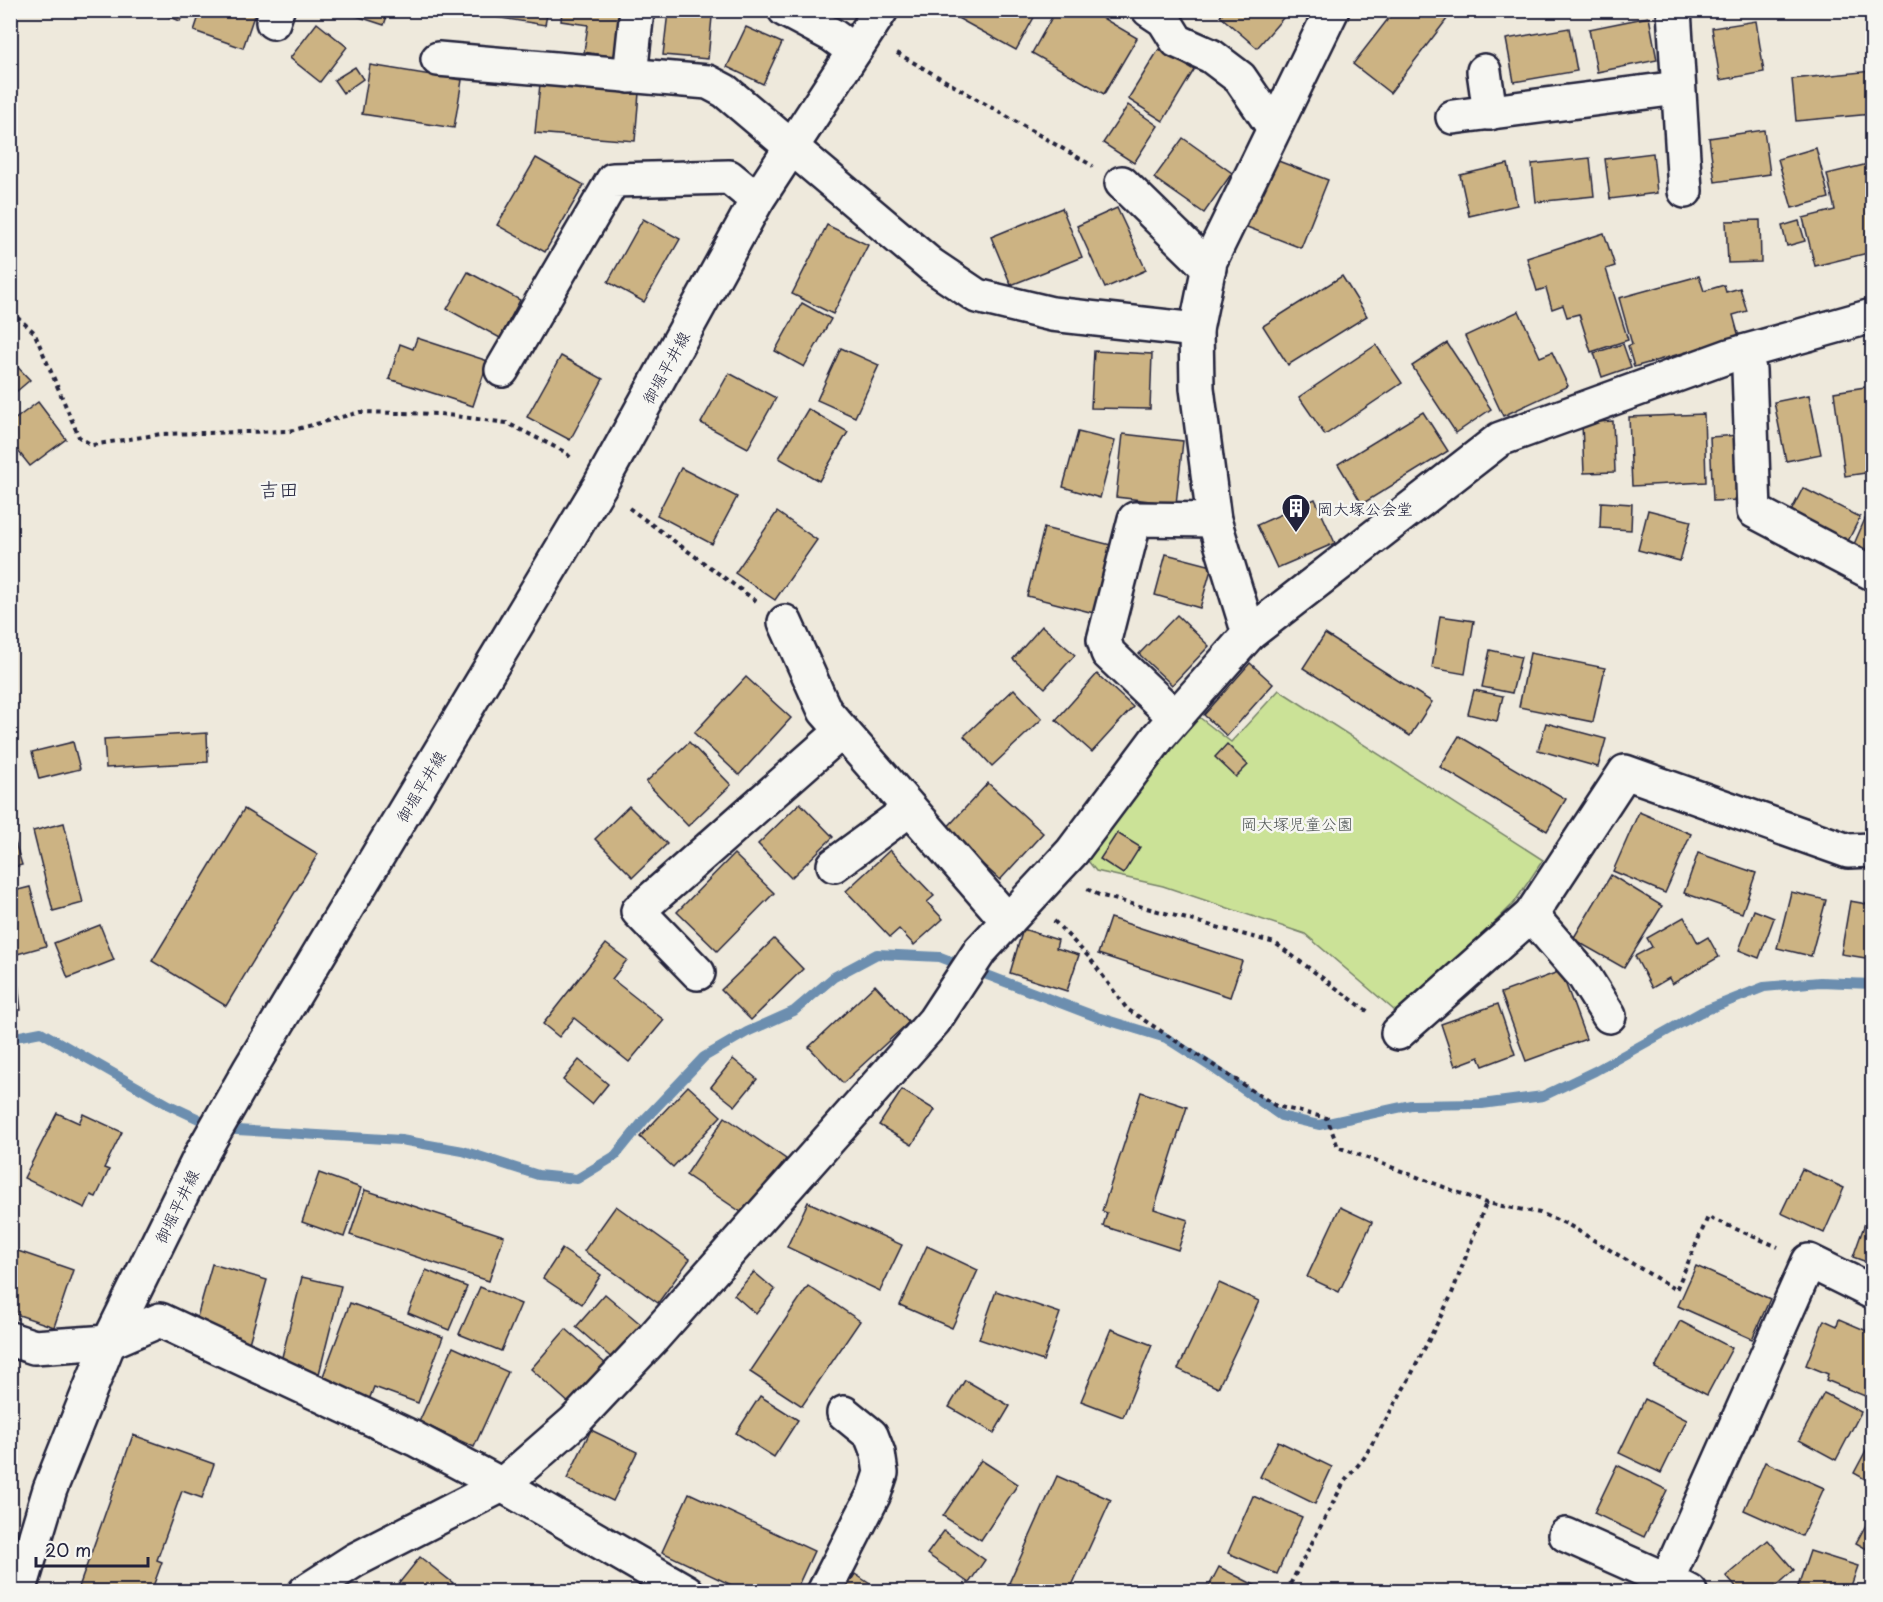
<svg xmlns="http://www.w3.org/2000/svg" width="1883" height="1602" viewBox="0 0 1883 1602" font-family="'Playpen Sans','Klee One',sans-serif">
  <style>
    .green { fill: #cbe297; stroke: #768269; stroke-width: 1.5 }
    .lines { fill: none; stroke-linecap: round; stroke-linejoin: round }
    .stream { stroke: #6c8eaf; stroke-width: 10 }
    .building { fill: #ccb383; stroke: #22223b; stroke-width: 1.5 }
    .minor-casing { stroke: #22223b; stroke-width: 38 }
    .tertiary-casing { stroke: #22223b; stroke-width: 38 }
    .path { stroke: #22223b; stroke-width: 4; stroke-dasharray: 4.5 4.5; stroke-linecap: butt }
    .minor { stroke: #f6f6f2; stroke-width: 33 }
    .tertiary { stroke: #f6f6f2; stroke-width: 33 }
    .labels { text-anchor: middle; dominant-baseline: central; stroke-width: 5; stroke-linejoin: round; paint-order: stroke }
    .street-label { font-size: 16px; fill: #22223b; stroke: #f6f6f2 }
    .poi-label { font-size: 16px; fill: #22223b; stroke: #f6f6f2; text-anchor: start }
    .park-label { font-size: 16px; fill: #4c5252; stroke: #f6f6f2 }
    .quarter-label { font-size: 20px; fill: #22223b; stroke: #f6f6f2 }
  </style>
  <rect width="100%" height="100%" fill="#eee9dc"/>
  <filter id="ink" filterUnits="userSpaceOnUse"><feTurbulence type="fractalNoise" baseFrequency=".0167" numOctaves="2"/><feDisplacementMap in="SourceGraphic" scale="12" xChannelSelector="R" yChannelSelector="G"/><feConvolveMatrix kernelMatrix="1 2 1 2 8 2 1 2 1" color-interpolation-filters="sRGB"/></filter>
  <g filter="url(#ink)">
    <polygon class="green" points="1279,690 1543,860 1514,903 1401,1016 1305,934 1163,886 1096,871 1084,856 1199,717 1231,742"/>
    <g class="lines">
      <polyline class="stream" points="10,1038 41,1032 169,1105 220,1129 401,1140 463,1151 538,1175 577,1179 615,1156 645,1119 704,1057 747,1032 794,1011 834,977 877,954 940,957 1097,1017 1166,1038 1213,1068 1281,1116 1319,1125 1411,1105 1482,1104 1543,1096 1595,1071 1701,1012 1764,987 1820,982 1872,984"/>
    </g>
    <g class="building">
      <polygon points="154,10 185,10 180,21"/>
      <polygon points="201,10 256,10 243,48 194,31"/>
      <polygon points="338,10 389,10 384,25"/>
      <polygon points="483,10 548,10 545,25 482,15"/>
      <polygon points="562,10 621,10 614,57 584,52 588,25 561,21"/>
      <polygon points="943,10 1038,10 1016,50"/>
      <polygon points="1056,10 1089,10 1137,38 1104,94 1032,53"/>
      <polygon points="1225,10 1290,10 1257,48 1220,16"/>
      <polygon points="1395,10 1454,10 1390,93 1353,64"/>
      <polygon points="668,12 712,17 708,59 663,55"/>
      <polygon points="1649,17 1657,60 1597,72 1589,29"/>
      <polygon points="1756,21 1764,72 1720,80 1712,28"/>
      <polygon points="317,23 347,47 320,82 290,58"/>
      <polygon points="746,27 782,43 763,84 727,67"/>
      <polygon points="1569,28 1577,71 1514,82 1506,39"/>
      <polygon points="1159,49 1194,70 1163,121 1128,99"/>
      <polygon points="370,65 462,80 454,128 362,114"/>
      <polygon points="355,67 363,79 343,93 334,80"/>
      <polygon points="1872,71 1872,114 1796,121 1792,79"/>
      <polygon points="540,84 639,93 635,141 535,133"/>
      <polygon points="1128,105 1158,126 1134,163 1103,143"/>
      <polygon points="1764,130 1770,174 1715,182 1709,138"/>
      <polygon points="1183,138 1232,173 1204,213 1154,178"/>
      <polygon points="1816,148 1829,198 1792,208 1778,159"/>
      <polygon points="1653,153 1657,193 1610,199 1605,159"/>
      <polygon points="536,158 584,185 545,252 497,225"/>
      <polygon points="1590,158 1594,196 1536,202 1532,164"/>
      <polygon points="1273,159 1328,180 1301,248 1247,227"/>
      <polygon points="1872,163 1872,252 1815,266 1803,218 1835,210 1827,174"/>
      <polygon points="1508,164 1517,205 1469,216 1460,175"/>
      <polygon points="1062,208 1082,257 1011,285 991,237"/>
      <polygon points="1117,208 1146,270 1105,288 1077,226"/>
      <polygon points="643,219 680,239 644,302 608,282"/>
      <polygon points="1760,220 1761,262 1728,263 1726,221"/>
      <polygon points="1799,221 1805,241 1787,246 1782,226"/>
      <polygon points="827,225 868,245 833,314 792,294"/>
      <polygon points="1604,233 1615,266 1606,269 1628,340 1591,352 1579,314 1567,317 1563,305 1552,309 1546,288 1537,291 1527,258"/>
      <polygon points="468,272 520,300 500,338 447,309"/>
      <polygon points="1342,276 1367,316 1288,365 1263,326"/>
      <polygon points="1699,276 1704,291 1724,285 1726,292 1740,288 1747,311 1733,315 1739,337 1634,367 1628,346 1632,344 1619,298"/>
      <polygon points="802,303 831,319 804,367 775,351"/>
      <polygon points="1519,311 1540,357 1552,352 1568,386 1503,416 1465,336"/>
      <polygon points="417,338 488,361 473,406 389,379 400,344 413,349"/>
      <polygon points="1447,343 1491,409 1456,433 1412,366"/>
      <polygon points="1623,344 1631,367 1602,377 1594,353"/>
      <polygon points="1376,345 1402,383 1325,435 1299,397"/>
      <polygon points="841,348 879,365 855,417 817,400"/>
      <polygon points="1094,351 1152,354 1150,409 1091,408"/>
      <polygon points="561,356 603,379 570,440 527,417"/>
      <polygon points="10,359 30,380 10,397"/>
      <polygon points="729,373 776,398 748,448 701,423"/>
      <polygon points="1872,386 1872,472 1845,476 1834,392"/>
      <polygon points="1809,395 1821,454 1786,461 1774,402"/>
      <polygon points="38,402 66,439 30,466 10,441 10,423"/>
      <polygon points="808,409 848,432 819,481 779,458"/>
      <polygon points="1423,412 1448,451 1362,504 1338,464"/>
      <polygon points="1704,414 1706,482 1632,486 1629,417"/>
      <polygon points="1613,421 1615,472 1584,473 1582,423"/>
      <polygon points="1078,432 1115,441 1100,498 1063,487"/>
      <polygon points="1123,434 1183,441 1176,504 1116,497"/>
      <polygon points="1740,435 1742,500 1713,501 1710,437"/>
      <polygon points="681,468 737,497 712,544 657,515"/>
      <polygon points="1803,488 1860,517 1843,551 1785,523"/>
      <polygon points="1315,499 1335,543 1277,568 1257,525"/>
      <polygon points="1601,502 1632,504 1631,530 1600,528"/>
      <polygon points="1648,510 1691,521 1680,561 1638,550"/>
      <polygon points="777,512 817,540 775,600 735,573"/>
      <polygon points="1865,519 1872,523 1872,560 1851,551"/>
      <polygon points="1044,528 1111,545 1094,613 1027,596"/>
      <polygon points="1166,554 1212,566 1200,608 1155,595"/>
      <polygon points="1177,615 1209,646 1172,685 1139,654"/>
      <polygon points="1440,616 1474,621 1465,674 1432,668"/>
      <polygon points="1042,626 1075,655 1045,688 1013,659"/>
      <polygon points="1325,634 1432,702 1410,736 1303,668"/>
      <polygon points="1490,650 1521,657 1512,693 1482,687"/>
      <polygon points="1530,653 1605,668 1593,722 1519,707"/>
      <polygon points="1250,663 1273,684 1227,736 1204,715"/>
      <polygon points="1097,674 1133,707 1092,752 1056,720"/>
      <polygon points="746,677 791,718 739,775 694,733"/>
      <polygon points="1014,689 1042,719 992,766 964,736"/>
      <polygon points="1474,690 1503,696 1497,721 1468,714"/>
      <polygon points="1546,723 1606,739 1598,767 1538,750"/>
      <polygon points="207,733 208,762 106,768 104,739"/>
      <polygon points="1459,736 1566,799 1547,831 1440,767"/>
      <polygon points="73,742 80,769 39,779 32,752"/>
      <polygon points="689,742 731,785 688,826 646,782"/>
      <polygon points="1227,744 1248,765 1236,777 1215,757"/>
      <polygon points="988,783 1043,833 1000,880 945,830"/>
      <polygon points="800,803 833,837 791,878 758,844"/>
      <polygon points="629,806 667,844 633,877 595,839"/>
      <polygon points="244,809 318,854 226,1006 152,961"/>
      <polygon points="1639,812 1691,834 1665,893 1613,871"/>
      <polygon points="64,823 83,903 53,911 33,831"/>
      <polygon points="10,826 22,865 10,868"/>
      <polygon points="1117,833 1140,847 1123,874 1100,859"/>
      <polygon points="890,850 934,896 927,902 943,919 914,945 899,929 890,937 846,891"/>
      <polygon points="1698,853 1756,873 1742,913 1684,893"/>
      <polygon points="734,854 774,893 717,951 677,912"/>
      <polygon points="1611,875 1662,906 1624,968 1573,939"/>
      <polygon points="30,887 46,946 10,956 10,892"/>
      <polygon points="1791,892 1826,900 1811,956 1777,948"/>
      <polygon points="1850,901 1872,905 1872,959 1841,954"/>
      <polygon points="1754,910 1774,918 1759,958 1739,950"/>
      <polygon points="1684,917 1698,943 1708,937 1719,957 1672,984 1669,978 1652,988 1635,956 1652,947 1647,938"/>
      <polygon points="1110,918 1242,961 1230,997 1098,954"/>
      <polygon points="100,925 114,960 68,978 54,943"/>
      <polygon points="1023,929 1058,940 1056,948 1079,955 1067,991 1010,973"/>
      <polygon points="774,939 803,969 751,1020 721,990"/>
      <polygon points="606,944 627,960 612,979 664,1020 629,1062 574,1018 559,1037 543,1024"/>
      <polygon points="1561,971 1586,1039 1526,1061 1501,993"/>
      <polygon points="17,973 21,1010 10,1011 10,974"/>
      <polygon points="875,985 909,1022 843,1083 809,1047"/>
      <polygon points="1498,1004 1515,1054 1483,1066 1479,1057 1455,1066 1441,1024"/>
      <polygon points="733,1059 757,1079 735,1106 711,1087"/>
      <polygon points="579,1060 608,1084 592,1104 563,1080"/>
      <polygon points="688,1086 721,1116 673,1167 640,1137"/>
      <polygon points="902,1090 935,1110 912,1145 879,1125"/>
      <polygon points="1141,1092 1187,1107 1154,1209 1188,1220 1178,1250 1103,1226 1107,1213 1102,1211"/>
      <polygon points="57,1113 79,1123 83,1114 122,1132 104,1168 109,1170 96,1197 91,1195 85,1208 24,1178"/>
      <polygon points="725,1117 786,1159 747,1216 686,1175"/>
      <polygon points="1802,1169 1844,1188 1824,1233 1781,1213"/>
      <polygon points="319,1173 361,1188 344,1237 302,1222"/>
      <polygon points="365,1190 504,1236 489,1281 350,1235"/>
      <polygon points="808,1202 902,1245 880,1291 787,1247"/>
      <polygon points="616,1206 690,1259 658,1303 584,1251"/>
      <polygon points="1340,1207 1372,1222 1339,1292 1307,1277"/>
      <polygon points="1870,1209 1872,1210 1872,1264 1853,1257"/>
      <polygon points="927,1246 978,1270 952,1328 900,1305"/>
      <polygon points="562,1249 601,1275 582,1304 543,1278"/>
      <polygon points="15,1250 73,1270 54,1327 10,1312 10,1263"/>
      <polygon points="212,1264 267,1280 249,1343 194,1328"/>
      <polygon points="1696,1266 1770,1299 1752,1339 1678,1306"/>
      <polygon points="426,1270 467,1287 449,1330 408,1313"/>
      <polygon points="754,1272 775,1290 756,1314 734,1295"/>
      <polygon points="302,1277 341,1286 319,1374 280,1365"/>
      <polygon points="1219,1283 1259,1301 1218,1388 1178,1369"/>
      <polygon points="808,1286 860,1321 802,1406 750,1372"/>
      <polygon points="480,1287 521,1304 501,1351 459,1334"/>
      <polygon points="996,1291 1060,1313 1043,1361 979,1339"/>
      <polygon points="605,1294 643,1326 614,1360 576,1327"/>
      <polygon points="350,1303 443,1337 418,1403 374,1387 367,1405 319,1387"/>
      <polygon points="1872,1318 1872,1399 1826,1380 1828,1374 1806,1365 1824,1320 1837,1326 1839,1319 1867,1331"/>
      <polygon points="1680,1321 1732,1348 1707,1395 1655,1368"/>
      <polygon points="566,1329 607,1365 571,1405 531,1369"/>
      <polygon points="1111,1329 1152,1345 1123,1417 1081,1401"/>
      <polygon points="453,1347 508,1372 474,1447 419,1422"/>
      <polygon points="965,1380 1010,1406 994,1433 949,1407"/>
      <polygon points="1824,1393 1861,1412 1836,1460 1799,1440"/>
      <polygon points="760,1396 798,1420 774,1457 736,1433"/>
      <polygon points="1645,1399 1687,1420 1661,1473 1619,1453"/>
      <polygon points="591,1430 637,1452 613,1501 567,1479"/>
      <polygon points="133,1435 214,1464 202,1498 182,1491 157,1560 162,1562 151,1592 82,1592 78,1590"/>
      <polygon points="1872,1439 1872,1483 1854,1473"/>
      <polygon points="1278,1441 1332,1467 1315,1504 1260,1477"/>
      <polygon points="981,1460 1018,1484 981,1540 943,1516"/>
      <polygon points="1765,1462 1824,1488 1802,1536 1744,1510"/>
      <polygon points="1617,1465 1667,1490 1644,1537 1594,1513"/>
      <polygon points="1057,1476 1111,1500 1069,1592 1028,1592 1009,1583"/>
      <polygon points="689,1493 814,1551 795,1592 746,1592 662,1552"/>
      <polygon points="1253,1496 1302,1517 1277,1574 1228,1553"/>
      <polygon points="1872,1514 1872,1552 1856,1543"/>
      <polygon points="944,1531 985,1560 969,1583 927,1554"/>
      <polygon points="1768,1540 1794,1570 1770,1592 1740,1592 1726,1576"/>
      <polygon points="1810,1551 1858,1566 1849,1592 1796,1592"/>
      <polygon points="420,1557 453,1583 446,1592 392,1592"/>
      <polygon points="1219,1567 1266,1591 1206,1592"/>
      <polygon points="855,1574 882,1592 844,1592"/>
    </g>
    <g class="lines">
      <g class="minor-casing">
        <g id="minor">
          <polyline points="785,10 832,35 854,51"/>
          <polyline points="1149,10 1164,20 1177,41 1211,56 1240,78 1274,128"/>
          <polyline points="1674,10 1685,191"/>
          <polyline points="273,22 277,10"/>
          <polyline points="438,59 708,82 725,91 931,265 977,296 1052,314 1196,330"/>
          <polyline points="1484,71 1490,113"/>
          <polyline points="630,76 637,10"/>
          <polyline points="1453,117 1678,88"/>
          <polyline points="1122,183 1209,268"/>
          <polyline points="1744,352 1749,370 1754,511 1872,573"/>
          <polyline points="502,370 613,180 729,177 757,200"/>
          <polyline points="785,622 825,711 1008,921"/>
          <polyline points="1249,634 1214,520 1197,388 1196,330 1210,261 1332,10"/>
          <polyline points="1175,717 1108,653 1104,640 1135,519 1214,520"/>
          <polyline points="834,865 910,809"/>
          <polyline points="1531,915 1584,976 1609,1016"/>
          <polyline points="698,973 638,911 842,731"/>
          <polyline points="1398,1033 1531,915 1625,772 1848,851 1872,850"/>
          <polyline points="10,1339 34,1347 109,1342 160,1320 415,1439 502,1485 687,1592"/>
          <polyline points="1566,1535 1667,1580"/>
          <polyline points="305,1592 355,1560 502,1485 574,1422 653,1338 934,1021 980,951 1072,852 1159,736 1249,634 1500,439 1729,356 1872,316"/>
          <polyline points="824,1592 874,1494 881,1473 878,1453 871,1435 844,1413"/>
          <polyline points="1690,1592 1667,1580 1809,1261 1872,1292"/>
        </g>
      </g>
      <g class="tertiary-casing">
        <polyline id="tertiary" points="19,1592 50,1489 109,1342 202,1153 250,1069 599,487 757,200 881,10"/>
      </g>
      <g class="path">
        <polyline points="897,53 1093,166"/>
        <polyline points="10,311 34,332 79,437 92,445 161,434 290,431 360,412 440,414 507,423 565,452 573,460"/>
        <polyline points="629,508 756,601"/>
        <polyline points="1087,889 1099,895 1275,943 1370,1013"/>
        <polyline points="1054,921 1089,957 1127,1009 1276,1106 1327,1118 1338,1147 1486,1203 1540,1213 1567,1224 1676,1290 1708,1217 1778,1247"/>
        <polyline points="1286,1592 1344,1482 1364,1458 1409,1379 1451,1296 1486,1203"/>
      </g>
      <use href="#minor" class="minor"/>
      <use href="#tertiary" class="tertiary"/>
    </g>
  </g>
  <defs>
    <g id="building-pin" transform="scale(1.5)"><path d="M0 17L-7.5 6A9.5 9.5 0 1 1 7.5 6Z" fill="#22223b" stroke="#f6f6f2"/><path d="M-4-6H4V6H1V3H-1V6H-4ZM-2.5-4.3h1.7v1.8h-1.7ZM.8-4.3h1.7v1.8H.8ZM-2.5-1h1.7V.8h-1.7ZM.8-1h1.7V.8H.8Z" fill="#fff"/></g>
  </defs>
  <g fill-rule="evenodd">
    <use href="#building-pin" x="1296" y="508"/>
  </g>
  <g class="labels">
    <g class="street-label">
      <text transform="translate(665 367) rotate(-61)">御堀平井線</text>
      <text transform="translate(420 786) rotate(-59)">御堀平井線</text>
      <text transform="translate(176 1206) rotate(-64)">御堀平井線</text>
    </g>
    <g class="poi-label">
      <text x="1317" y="508">岡大塚公会堂</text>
    </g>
    <g class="park-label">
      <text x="1297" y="823">岡大塚児童公園</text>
    </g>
    <g class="quarter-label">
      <text x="279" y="489">吉田</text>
    </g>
  </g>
  <rect width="1883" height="1602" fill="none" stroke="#f6f6f2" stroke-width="36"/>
  <rect x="18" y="18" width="1847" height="1566" fill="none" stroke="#22223b" stroke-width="2" filter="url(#ink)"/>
  <path d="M36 1557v9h112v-9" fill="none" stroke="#22223b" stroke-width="3"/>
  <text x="45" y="1557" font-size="18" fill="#22223b" stroke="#f6f6f2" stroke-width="4.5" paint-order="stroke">20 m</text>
</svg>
